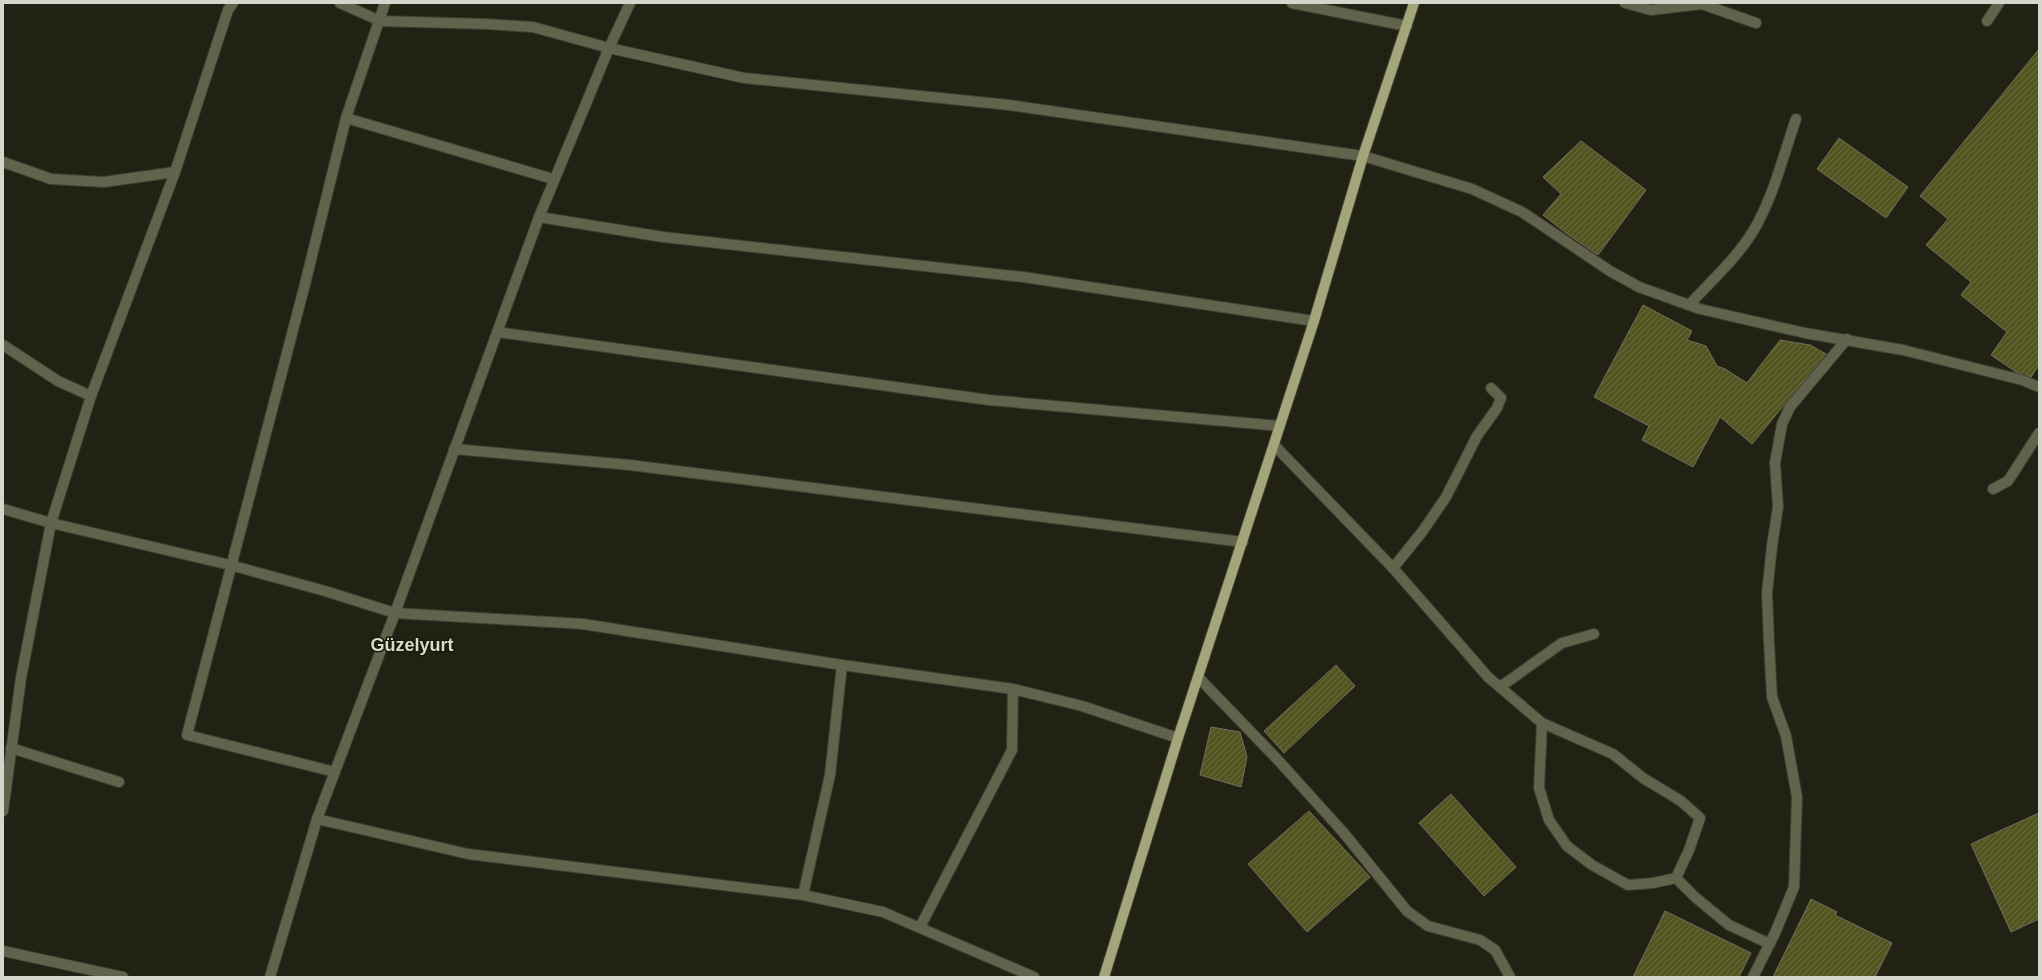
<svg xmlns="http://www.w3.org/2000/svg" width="2042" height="980" viewBox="0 0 2042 980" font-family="Arial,sans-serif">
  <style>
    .building { fill: url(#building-hatch); stroke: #6f7160 }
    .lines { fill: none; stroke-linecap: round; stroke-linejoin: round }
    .minor-casing { stroke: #3e3f30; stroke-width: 12 }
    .major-casing { stroke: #3e3f30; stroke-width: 12 }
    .minor { stroke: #61634d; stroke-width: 10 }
    .major { stroke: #a2a678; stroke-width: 10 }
    .labels { text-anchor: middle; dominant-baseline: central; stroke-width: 3; stroke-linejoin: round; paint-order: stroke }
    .district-label { font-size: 18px; font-weight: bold; fill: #d9dcc8; stroke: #18190a }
  </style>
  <defs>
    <pattern id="building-hatch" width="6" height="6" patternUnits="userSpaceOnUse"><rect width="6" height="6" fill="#525520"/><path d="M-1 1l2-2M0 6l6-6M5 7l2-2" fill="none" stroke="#6a6d3f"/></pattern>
  </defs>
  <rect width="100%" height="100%" fill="#212213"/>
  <g class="building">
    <polygon points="2039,49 2039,365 2031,377 2016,372 1991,355 2007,332 1961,295 1971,282 1926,245 1948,219 1920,196"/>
    <polygon points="1839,138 1908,187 1886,218 1817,169"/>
    <polygon points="1581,141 1646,190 1598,255 1566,233 1543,215 1561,194 1543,177"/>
    <polygon points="1643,305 1692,331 1687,340 1706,346 1717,366 1725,369 1747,383 1780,340 1810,345 1826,354 1752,444 1720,417 1693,467 1642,440 1649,426 1594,397"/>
    <polygon points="1336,665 1355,686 1284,753 1264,731"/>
    <polygon points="1211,727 1240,732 1247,757 1241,787 1200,775"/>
    <polygon points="1451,794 1516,867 1484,896 1419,823"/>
    <polygon points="1309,811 1370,877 1307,932 1248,864"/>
    <polygon points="2039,813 2039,919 2011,932 1971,844"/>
    <polygon points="1811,899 1837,912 1835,915 1892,943 1875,977 1773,977"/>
    <polygon points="1665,911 1751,953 1739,977 1633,977"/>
  </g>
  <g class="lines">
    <g class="minor-casing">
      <g id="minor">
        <polyline points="340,3 380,21 486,24 533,27 609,48 744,78 1009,105 1363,156 1472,189 1522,212 1610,271 1639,287 1700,309 1805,333 1903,350 2022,380 2039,387"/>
        <polyline points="1292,3 1407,26"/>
        <polyline points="1625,3 1651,10 1702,4 1756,23"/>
        <polyline points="1987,21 1999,3"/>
        <polyline points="346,118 553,179"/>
        <polyline points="3,162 51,179 104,182 175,172"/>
        <polyline points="539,217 663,237 1023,277 1314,321"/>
        <path d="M1689,305C1710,282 1735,260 1752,233C1773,199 1783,156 1796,119"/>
        <polyline points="497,332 989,400 1280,426"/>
        <polyline points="3,345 58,381 91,396"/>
        <polyline points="1274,445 1393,568 1488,677 1542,723 1613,754 1643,778 1681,801 1700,818 1689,850 1676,878"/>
        <polyline points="454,449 630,465 1243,542"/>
        <polyline points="1993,489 2008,481 2039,433"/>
        <polyline points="3,509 51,523 230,565 325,591 395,613 583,624 842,665 1013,689 1082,706 1178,738"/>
        <polyline points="1393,568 1422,532 1446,497 1477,436 1497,408 1501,398 1491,388"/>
        <polyline points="1199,678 1277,759 1343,832 1407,911 1428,926 1480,940 1495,950 1510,977"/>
        <polyline points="1500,687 1562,643 1594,634"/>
        <polyline points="1542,723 1539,788 1549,820 1567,846 1592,865 1628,885 1653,883 1676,878 1695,897 1729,925 1770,944"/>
        <polyline points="11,748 119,782"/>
        <polyline points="335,772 187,735 304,288 346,118 385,3"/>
        <polyline points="3,811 21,678 51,523 91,396 175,172 228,10 233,3"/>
        <polyline points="317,819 468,854 803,895 883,912 1034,977"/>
        <polyline points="803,895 830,775 842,665"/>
        <polyline points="920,927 1012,750 1013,689"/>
        <polyline points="3,951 123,977"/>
        <polyline points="270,977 317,819 395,613 539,217 609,48 630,3"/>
        <polyline points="1753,977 1775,933 1794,887 1797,797 1786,736 1772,697 1769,642 1767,593 1772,546 1778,507 1775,463 1782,424 1790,407 1847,339"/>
      </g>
    </g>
    <g class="major-casing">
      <polyline id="major" points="1104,977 1178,738 1314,321 1363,156 1414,3"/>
    </g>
    <use href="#minor" class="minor"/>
    <use href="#major" class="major"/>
  </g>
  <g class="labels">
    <g class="district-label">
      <text x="412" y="645">Güzelyurt</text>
    </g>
  </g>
  <rect width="2042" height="980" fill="none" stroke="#d4d5cb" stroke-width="8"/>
</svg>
